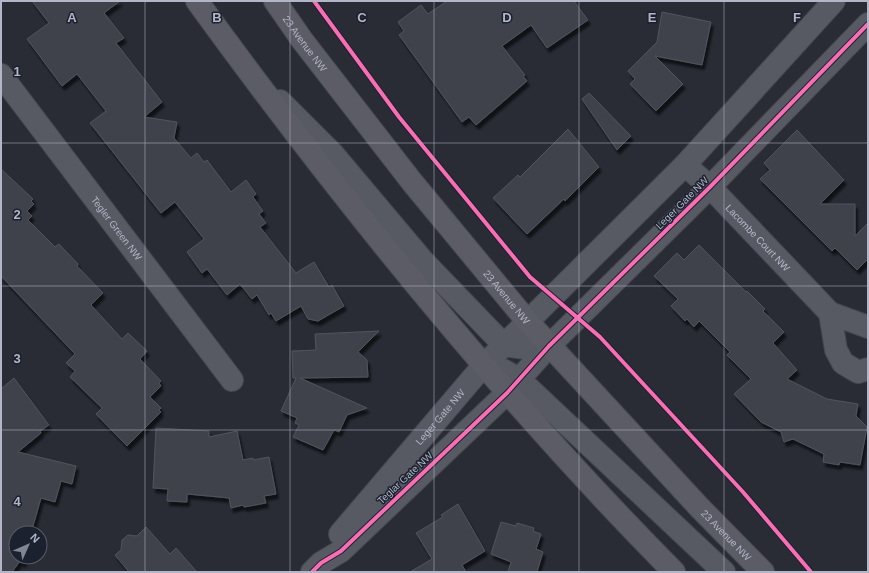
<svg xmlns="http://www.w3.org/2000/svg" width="869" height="573" viewBox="0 0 869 573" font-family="Helvetica,sans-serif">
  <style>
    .building { fill: #41434c; stroke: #51535d; filter: url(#shadow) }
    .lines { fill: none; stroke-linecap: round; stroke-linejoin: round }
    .minor-casing { stroke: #45474f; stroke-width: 24 }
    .major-casing { stroke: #464952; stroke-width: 24 }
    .minor { stroke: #585a63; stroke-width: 22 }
    .major { stroke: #5b5c65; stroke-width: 22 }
    .cycleway-casing { stroke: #1c2130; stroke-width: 6 }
    .cycleway { stroke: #f96db3; stroke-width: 4 }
    .grid { fill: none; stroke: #b2b6c7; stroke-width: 1; stroke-opacity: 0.55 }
    .labels { text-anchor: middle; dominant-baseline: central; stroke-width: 3; stroke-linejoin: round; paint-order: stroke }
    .street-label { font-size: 10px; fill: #b2b6c7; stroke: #1c2130 }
    .grid-label { font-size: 13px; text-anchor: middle; font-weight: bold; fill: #b2b6c7; stroke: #1c2130; stroke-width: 3; stroke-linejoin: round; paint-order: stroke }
  </style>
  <defs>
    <filter id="shadow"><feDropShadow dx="2.5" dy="4.5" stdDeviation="1" flood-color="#0009"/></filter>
  </defs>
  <rect width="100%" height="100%" fill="#292c35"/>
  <g class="building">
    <polygon points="32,1 120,1 104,13 124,38 116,43 162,102 144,117 177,122 174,138 191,158 197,153 204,162 207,160 231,192 246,180 256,194 253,197 263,211 259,214 266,223 260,227 296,273 314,262 329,287 332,285 344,306 318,321 308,319 301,306 276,321 271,313 269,315 257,295 252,299 240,284 227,295 207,269 202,273 187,252 204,239 175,202 161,213 90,123 106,111 77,74 62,86 27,39 49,23"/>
    <polygon points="447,1 574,1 588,20 547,48 531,25 502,46 525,75 523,76 527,81 476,125 469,117 462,122 399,35 404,31 398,22 421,5 428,14"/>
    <polygon points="662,12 711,22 702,65 655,56 683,84 656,111 630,84 635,79 628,71 657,42"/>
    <polygon points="589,93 631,136 617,150 582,99"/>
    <polygon points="568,129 599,167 565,201 564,199 527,234 493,198 518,175 520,177"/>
    <polygon points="797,130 844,180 820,204 855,204 855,236 868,223 868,259 857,270 835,248 832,251 760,179 770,170 764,163"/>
    <polygon points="1,169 33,199 31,201 34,204 27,211 32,216 28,220 55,247 59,244 78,264 77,266 103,293 91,305 122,339 128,333 147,351 140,359 161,381 159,383 161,386 150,397 161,408 159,410 161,412 127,446 96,414 102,408 70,377 75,371 66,363 75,354 1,276"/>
    <polygon points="699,245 746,292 747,291 765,309 763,311 784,332 773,343 797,370 787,379 827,399 858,404 856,416 867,427 860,465 840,462 839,465 823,462 824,454 793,439 784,442 781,432 761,422 734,394 751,379 727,355 730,352 699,321 694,327 687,319 685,321 671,306 678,299 654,276 677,253 684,260"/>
    <polygon points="379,331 358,352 367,360 368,377 300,378 367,408 347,415 339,432 334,430 323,450 293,437 299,425 295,423 297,418 281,411 296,378 293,378 292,351 316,350 315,334"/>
    <polygon points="14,378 49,425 40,431 41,433 18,452 76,466 72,484 61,481 55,502 41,498 31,533 16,533 16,557 27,557 23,563 20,561 12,572 1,572 1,389"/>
    <polygon points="156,428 209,431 209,437 237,431 243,460 253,458 253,460 269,457 276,494 264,496 266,503 244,507 243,505 231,508 229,498 187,494 187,502 167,501 168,489 153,488"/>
    <polygon points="458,504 485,551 462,565 466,572 410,572 432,559 416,533 443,517 441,515"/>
    <polygon points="501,522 516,526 517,523 534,528 533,531 541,534 536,549 543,552 537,572 508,572 511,562 491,554"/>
    <polygon points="146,527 170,554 176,548 197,572 129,572 115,555 121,550 122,540 128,535 137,536"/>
  </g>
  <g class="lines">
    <g class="minor-casing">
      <g id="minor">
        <path id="s1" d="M1,75L232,380"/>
        <polyline points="280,101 333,154 423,261 504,345 525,348 549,346"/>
        <path id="s2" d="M685,165L710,187L830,313L868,327"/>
        <polyline points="830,313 836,350 843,363 858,372 868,369"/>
        <polyline points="483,366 503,370 519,379 724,572"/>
        <path id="s3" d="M340,534L483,366L685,165L834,1"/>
        <polyline points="312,572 321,563 341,551 507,393 549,346 710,187 868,24"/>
      </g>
    </g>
    <g class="major-casing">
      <g id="major">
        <path d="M197,1C343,202 499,395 674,572"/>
        <path id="s4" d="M275,1L302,40L412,182L527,321L699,507L763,572"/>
      </g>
    </g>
    <use href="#minor" class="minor"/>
    <use href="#major" class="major"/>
    <g class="cycleway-casing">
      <g id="cycleway">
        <polyline points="314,1 399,117 530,277 600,337 743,492 811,572"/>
        <polyline points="312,572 321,563 341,551 507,393 549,346 710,187 868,24"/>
      </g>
    </g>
    <use href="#cycleway" class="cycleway"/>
  </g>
  <path class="grid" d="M145,1V572M290,1V572M434,1V572M579,1V572M724,1V572M1,143H868M1,286H868M1,430H868"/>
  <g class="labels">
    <g class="street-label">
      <text stroke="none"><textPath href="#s4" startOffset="52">23 Avenue NW</textPath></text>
      <text transform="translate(682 203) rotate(-45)">Leger Gate NW</text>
      <text stroke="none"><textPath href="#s1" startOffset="192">Tegler Green NW</textPath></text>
      <text stroke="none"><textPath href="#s2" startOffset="103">Lacombe Court NW</textPath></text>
      <text stroke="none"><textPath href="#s4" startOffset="376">23 Avenue NW</textPath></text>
      <text stroke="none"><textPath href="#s3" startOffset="154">Leger Gate NW</textPath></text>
      <text transform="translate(405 478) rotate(-43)">Teglar Gate NW</text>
      <text stroke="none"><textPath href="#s4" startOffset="700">23 Avenue NW</textPath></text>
    </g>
  </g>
  <g class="grid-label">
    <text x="72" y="22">A</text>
    <text x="217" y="22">B</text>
    <text x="362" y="22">C</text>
    <text x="507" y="22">D</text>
    <text x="652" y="22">E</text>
    <text x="797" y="22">F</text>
    <text x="17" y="76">1</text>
    <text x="17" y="219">2</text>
    <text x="17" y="363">3</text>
    <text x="17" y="506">4</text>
  </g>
  <rect width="869" height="573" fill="none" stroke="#b2b6c7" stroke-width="4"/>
  <g transform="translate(28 545) rotate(45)"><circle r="19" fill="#1c2130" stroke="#585d6c"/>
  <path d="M0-3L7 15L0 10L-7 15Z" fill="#828694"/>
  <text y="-6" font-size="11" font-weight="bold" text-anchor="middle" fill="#b2b6c7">N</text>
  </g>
</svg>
